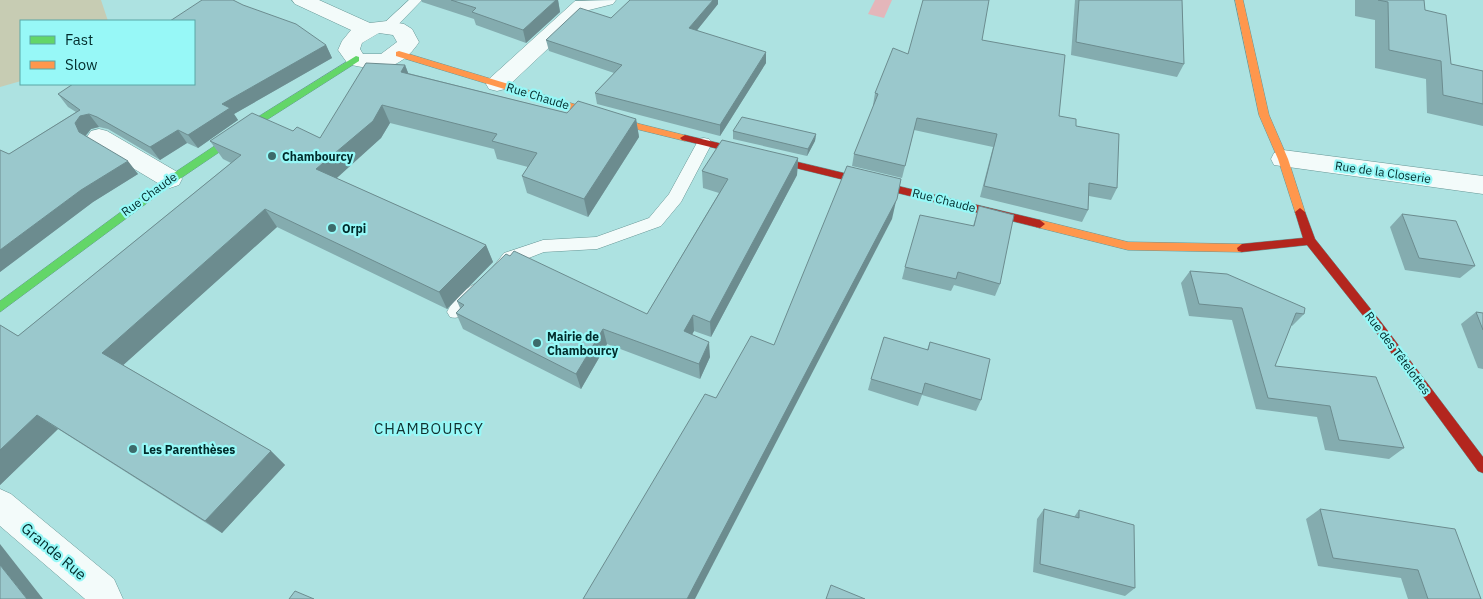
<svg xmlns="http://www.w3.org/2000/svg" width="1483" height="599" viewBox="0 0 1483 599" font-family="'IBM Plex Sans',sans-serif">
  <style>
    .green { fill: #c7ccb3 }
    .water { fill: #e4b6ba }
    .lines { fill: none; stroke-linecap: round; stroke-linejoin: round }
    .lane-casing { stroke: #679796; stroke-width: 1 }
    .street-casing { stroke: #679796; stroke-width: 1 }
    .fast-casing { stroke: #679796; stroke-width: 1 }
    .slow-casing { stroke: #679796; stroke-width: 1 }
    .jam-casing { stroke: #679796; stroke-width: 1 }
    .lane { fill: #f3fbfa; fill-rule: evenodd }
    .street { fill: #f3fbfa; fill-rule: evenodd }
    .fast { fill: #63d668; fill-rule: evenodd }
    .slow { fill: #ff974d; fill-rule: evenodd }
    .jam { fill: #b3261e; fill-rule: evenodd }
    .wall { fill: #84acaf }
    .shaded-wall { fill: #6c8c8f }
    .building { fill: #9ac8cc; stroke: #6c8c8f }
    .poi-dot { fill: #3d6b6b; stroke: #97f8f7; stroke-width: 2 }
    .labels { text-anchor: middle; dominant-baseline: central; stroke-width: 4.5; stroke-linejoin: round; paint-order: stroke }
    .street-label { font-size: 12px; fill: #002b2b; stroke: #97f8f7 }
    .poi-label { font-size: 12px; font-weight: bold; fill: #002b2b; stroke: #97f8f7; text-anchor: start }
    .quarter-label { font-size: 15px; letter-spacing: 1px; fill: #10302f; stroke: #97f8f7 }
    .near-street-label { font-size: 15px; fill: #002b2b; stroke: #97f8f7 }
  </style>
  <rect width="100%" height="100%" fill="#ade2e1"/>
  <polygon class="green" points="0,0 101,0 108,21 21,21 21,81 0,87"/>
  <polygon class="water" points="875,0 892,0 884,18 868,14"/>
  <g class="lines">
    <g class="lane-casing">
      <g id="lane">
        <polygon points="409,0 422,0 393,30 383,30 381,27 383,24"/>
        <polygon points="704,138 709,139 712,143 681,202 661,226 597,249 544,252 516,263 507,272 501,274 495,272 493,267 504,253 543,240 596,237 649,218 669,194 699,139"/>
        <path d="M477,283L483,285L486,290C480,302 464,322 450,317L447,312C452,301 466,287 477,283Z"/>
      </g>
    </g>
    <g class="street-casing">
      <g id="street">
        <path d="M292,0H319L370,23L387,21L404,24L412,29L419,42C401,70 378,72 348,64L338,50L342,41L351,30L295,4ZM379,33L393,35L397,42L381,54H363L360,49L362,43Z"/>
        <polygon points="616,0 613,4 589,10 505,89 497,91 489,89 486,84 489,79 575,1"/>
        <polygon points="99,129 107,131 179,173 182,179 179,185 170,188 161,185 91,143 87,137 91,131"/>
        <polygon points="1283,150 1483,176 1483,194 1274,165 1271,159 1274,153"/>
        <polygon points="0,489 11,494 114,579 123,599 85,599 0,526"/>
      </g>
    </g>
    <g class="fast-casing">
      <polygon id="fast" points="356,56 359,57 359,61 268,119 178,180 0,312 0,301 171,175 261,115"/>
    </g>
    <g class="slow-casing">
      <g id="slow">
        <polygon points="1235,0 1243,0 1269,115 1288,159 1305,212 1304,215 1296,215 1295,212 1278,159 1259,115"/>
        <polygon points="399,51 640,124 688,136 690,138 685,141 636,129 396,56 396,52"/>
        <polygon points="1040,220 1128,242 1242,244 1247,248 1242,252 1128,250 1036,227 1035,224 1036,221"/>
      </g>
    </g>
    <g class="jam-casing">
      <g id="jam">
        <polygon points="685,135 1040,220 1045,224 1040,228 682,140 680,138"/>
        <polygon points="1300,208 1305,212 1315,239 1381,322 1483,457 1483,473 1478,471 1373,328 1307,245 1242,252 1238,251 1237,248 1242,244 1303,238 1295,212"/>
      </g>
    </g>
    <use href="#lane" class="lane"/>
    <use href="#street" class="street"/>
    <use href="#fast" class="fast"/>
    <use href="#slow" class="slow"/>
    <use href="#jam" class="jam"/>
  </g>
  <g class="wall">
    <polygon points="421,0 558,0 560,12 526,43 476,25 474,19 422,2"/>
    <polygon points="1075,0 1182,0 1184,64 1177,77 1071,55"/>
    <polygon points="1355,0 1424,0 1425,10 1451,64 1483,71 1483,126 1427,113 1426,79 1375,68 1375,20 1355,16"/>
    <polygon points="718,4 697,30 766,63 720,136 597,104 595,93 614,73 549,51 546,40 611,18"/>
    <polygon points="982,40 1059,116 1117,188 1111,200 1089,196 1088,210 1082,222 980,197 993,147 914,130 902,178 852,166 854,154 874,106 873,105 875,93 908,54"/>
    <polygon points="326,45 332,58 234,114 238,120 198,148 187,143 160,160 108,129 99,127 91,129 86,136 138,174 93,202 0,272 0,150 9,154 76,112 68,107 58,94"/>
    <polygon points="405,65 408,73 567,113 636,119 639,137 588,217 527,193 522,176 528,167 497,159 494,149 390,123 381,138 336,178 486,245 493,262 447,309 277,227 123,365 271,451 285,465 222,533 58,429 0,485 0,325 18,336 231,163 223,159 210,141 293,131 320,138"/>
    <polygon points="733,131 816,134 815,141 807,156 733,139"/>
    <polygon points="798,158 797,175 711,337 694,331 692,334 710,357 700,379 607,344 581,389 463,329 456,313 460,308 457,301 647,314 719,193 703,188 702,171"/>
    <polygon points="979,206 1000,284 995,296 954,285 951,291 902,279 905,267 973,226"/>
    <polygon points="1402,214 1475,266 1460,278 1405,270 1390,227"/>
    <polygon points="1190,271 1304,314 1292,326 1291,325 1275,366 1404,448 1389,459 1325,450 1317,417 1256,409 1232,320 1189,316 1181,283"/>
    <polygon points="1476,312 1483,313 1483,369 1478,368 1461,324"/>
    <polygon points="930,342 981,400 976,411 922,395 918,406 868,390 871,379 927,350"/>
    <polygon points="1044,509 1074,517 1079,510 1135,588 1125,596 1033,572 1037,519"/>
    <polygon points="1320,509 1481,599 1408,599 1401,578 1318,566 1306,519"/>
  </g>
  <g class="shaded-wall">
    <polygon points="556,0 558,0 560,12 526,43 523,30"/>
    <polygon points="713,0 718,0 718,4 690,39 689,28"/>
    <polygon points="326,45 332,58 234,114 238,120 198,148 188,135 222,104"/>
    <polygon points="766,52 766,63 720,136 720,125"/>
    <polygon points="405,65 412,83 401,72"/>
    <polygon points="382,105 390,123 381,138 327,187 316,169"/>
    <polygon points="89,114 99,127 91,129 85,136 79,132 75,123 80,116"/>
    <polygon points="636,119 639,137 588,217 584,199"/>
    <polygon points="178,130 187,143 160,160 150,147"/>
    <polygon points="816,134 815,141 807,156 808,149"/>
    <polygon points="798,158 797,175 711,337 710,322"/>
    <polygon points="128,161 138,174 93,202 0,272 0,250 81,190"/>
    <polygon points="901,179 892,219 695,599 687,599"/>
    <polygon points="265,209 277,227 120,368 102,353"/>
    <polygon points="486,245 493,262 447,309 439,292"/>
    <polygon points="693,315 694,331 686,346 684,331"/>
    <polygon points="603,329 607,344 581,389 576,374"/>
    <polygon points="709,342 710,357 700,379 699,364"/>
    <polygon points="37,415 58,429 0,485 0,450"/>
    <polygon points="271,451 285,465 222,533 205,521"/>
    <polygon points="0,544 43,599 27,599 0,565"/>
  </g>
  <g class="building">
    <polygon points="202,0 233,0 243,5 296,24 326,45 222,104 230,108 188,135 178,130 150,147 97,117 89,114 80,116 75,123 79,132 128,161 81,190 0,250 0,150 9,154 80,110 58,94 73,84 194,84 194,21 170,21"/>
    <polygon points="451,0 556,0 523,30 472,12 476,8"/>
    <polygon points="630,0 713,0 689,28 766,52 720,125 595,93 622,65 546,40 580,8 611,18"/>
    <polygon points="923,0 989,0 982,40 1065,55 1059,116 1076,119 1076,126 1119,134 1117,188 1089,183 1088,210 984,186 997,134 917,118 905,166 854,154 878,94 875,93 893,48 908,54"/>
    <polygon points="1079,0 1182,0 1184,64 1076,42"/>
    <polygon points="1378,0 1424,0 1425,10 1446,15 1451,64 1483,71 1483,104 1443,95 1441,61 1389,50 1388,2"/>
    <polygon points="366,63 405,65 401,72 567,113 578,101 636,119 584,199 522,176 537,153 492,141 497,134 382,105 373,121 316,169 486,245 439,292 265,209 102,353 271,451 205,521 37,415 0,450 0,325 18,336 241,155 210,141 252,113 293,131 297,127 320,138"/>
    <polygon points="742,117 816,134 808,149 733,131"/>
    <polygon points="722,140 798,158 710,322 693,315 684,331 709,342 699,364 603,329 576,374 456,313 464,305 457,301 506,254 510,256 514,251 647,314 728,179 702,171"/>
    <polygon points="847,166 901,179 897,199 687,599 583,599 705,394 716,398 751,336 774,345"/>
    <polygon points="979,206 1014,215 1000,284 958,272 956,279 905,267 920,215 974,226"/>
    <polygon points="1402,214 1456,221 1475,266 1419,258"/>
    <polygon points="1190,271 1227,274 1305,308 1304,314 1296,313 1275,366 1376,377 1404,448 1339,440 1330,406 1268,398 1242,308 1199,304"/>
    <polygon points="1476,312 1483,313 1483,330"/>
    <polygon points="884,337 928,350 930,342 990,359 981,400 925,383 922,394 871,379"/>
    <polygon points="1044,509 1079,518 1079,510 1134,525 1135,588 1040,564"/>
    <polygon points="1320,509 1455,529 1481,599 1428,599 1418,570 1333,558"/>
    <polygon points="0,565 27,599 0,599"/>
    <polygon points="831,585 865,599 826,599"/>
    <polygon points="295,591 314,599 289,599"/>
  </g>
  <g class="poi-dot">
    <circle cx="272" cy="156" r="5"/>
    <circle cx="332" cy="228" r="5"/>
    <circle cx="537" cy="343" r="5"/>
    <circle cx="133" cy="449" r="5"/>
  </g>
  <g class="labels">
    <g class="street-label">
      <text transform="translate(538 96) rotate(17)">Rue Chaude</text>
      <text transform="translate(1383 172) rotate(8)">Rue de la Closerie</text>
      <text transform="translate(149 194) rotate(-36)">Rue Chaude</text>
      <text transform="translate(944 200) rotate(14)">Rue Chaude</text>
      <text transform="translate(1398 353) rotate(53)">Rue des Têtelottes</text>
    </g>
    <g class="poi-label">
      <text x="282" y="156">Chambourcy</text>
      <text x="342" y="228">Orpi</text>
      <text x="547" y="336">Mairie de<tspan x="547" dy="14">Chambourcy</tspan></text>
      <text x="143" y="449">Les Parenthèses</text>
    </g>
    <g class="quarter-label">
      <text x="429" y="428">CHAMBOURCY</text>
    </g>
    <g class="near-street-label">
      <text transform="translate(54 551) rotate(40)">Grande Rue</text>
    </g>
  </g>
  <rect x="20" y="20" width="175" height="65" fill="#97f8f7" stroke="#5ba6a5"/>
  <rect x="30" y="36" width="25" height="8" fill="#63d668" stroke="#5ba6a5"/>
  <text x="65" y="45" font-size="15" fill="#002b2b">Fast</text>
  <rect x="30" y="61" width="25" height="8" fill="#ff974d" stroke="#5ba6a5"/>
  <text x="65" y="70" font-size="15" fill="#002b2b">Slow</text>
</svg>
